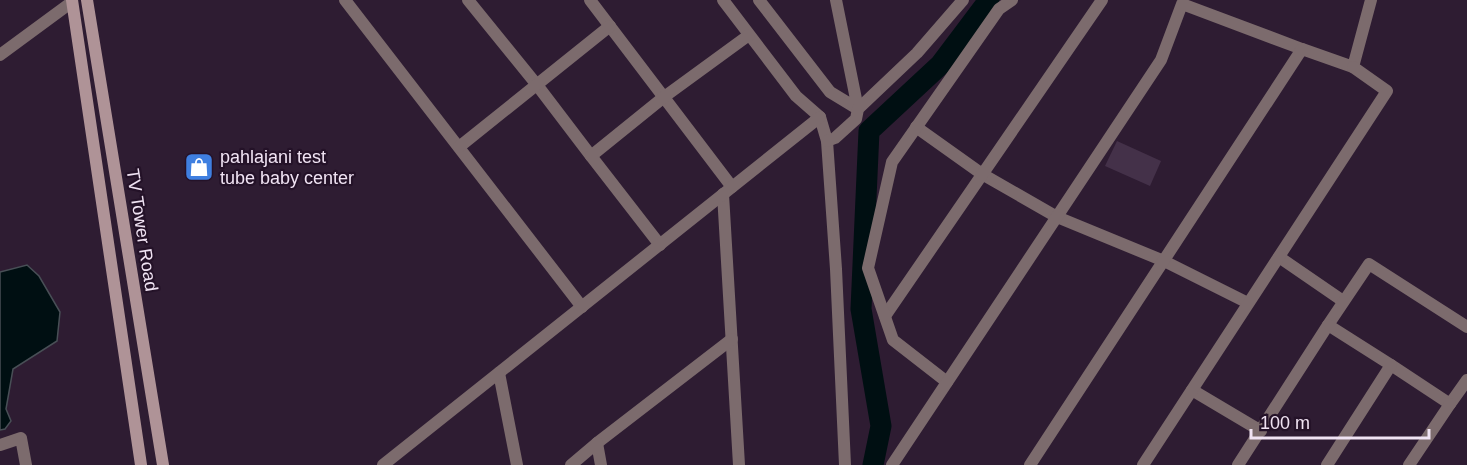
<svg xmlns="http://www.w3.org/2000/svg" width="1467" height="465" viewBox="0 0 1467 465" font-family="Helvetica,sans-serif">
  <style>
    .water { fill: #000f12; stroke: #484f56; stroke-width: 1.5 }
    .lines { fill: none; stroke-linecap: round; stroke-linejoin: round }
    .river { stroke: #000f12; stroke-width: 21 }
    .building { fill: #443149 }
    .street { stroke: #7c6b6d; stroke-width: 12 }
    .secondary { stroke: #af9397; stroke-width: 12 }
    .labels { text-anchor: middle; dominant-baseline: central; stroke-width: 4.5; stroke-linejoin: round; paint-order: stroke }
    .poi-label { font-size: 18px; fill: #f0e3f3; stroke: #241228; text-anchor: start }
    .street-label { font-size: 18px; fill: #f0e3f3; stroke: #241228 }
  </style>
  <rect width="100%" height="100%" fill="#2e1c32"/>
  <polygon class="water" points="27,265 39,276 60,312 57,341 13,369 6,409 11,421 5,429 0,430 0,272"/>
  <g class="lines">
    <polyline class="river" points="873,465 881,426 861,309 869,131 940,65 989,0"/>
  </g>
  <polygon class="building" points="1117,141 1161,161 1150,186 1105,166"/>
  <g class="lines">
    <g class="street">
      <polyline points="345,0 582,307"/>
      <polyline points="468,0 537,85 591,156"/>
      <polyline points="590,0 732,187"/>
      <polyline points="723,0 796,96 820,117 827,141 836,269 845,465"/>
      <polyline points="759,0 830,92 858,109 836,0"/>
      <polyline points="0,55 72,2"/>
      <polyline points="916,127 982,174 1057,217 1164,261 1248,303"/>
      <polyline points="827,141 835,138 856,119 858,109 917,53 963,0"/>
      <polyline points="459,147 610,26"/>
      <polyline points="723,194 739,465"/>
      <polyline points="660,245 591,156 664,97 749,35"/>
      <polyline points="1279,257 1343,301"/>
      <polyline points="885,316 1102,0"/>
      <polyline points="1328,325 1369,264 1467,327"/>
      <polyline points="1391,365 1450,404 1467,380"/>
      <polyline points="499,373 517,465"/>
      <polyline points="947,382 893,340 868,268 892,162 999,9 1012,0"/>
      <polyline points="1192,390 1261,431"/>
      <polyline points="597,443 732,339"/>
      <polyline points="0,445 21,438 26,465"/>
      <polyline points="383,465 820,117"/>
      <polyline points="571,465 597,443 601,465"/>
      <polyline points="892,465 1161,60 1182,4 1302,49"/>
      <polyline points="1030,465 1302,49 1353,67 1371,0"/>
      <polyline points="1143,465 1387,91 1353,67"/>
      <polyline points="1238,465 1328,325 1391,365 1327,465"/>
      <polyline points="1409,465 1450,404"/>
    </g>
    <g class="secondary">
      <polyline points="72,0 141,465"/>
      <polyline points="87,0 163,465"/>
    </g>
  </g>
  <defs>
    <g id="shop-square" transform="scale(1.5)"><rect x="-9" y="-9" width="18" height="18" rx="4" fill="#3f7fe0" stroke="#241228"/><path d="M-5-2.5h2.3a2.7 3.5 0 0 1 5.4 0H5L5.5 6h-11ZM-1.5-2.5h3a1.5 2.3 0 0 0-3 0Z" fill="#fff"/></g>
  </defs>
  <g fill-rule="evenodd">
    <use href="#shop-square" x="199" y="167"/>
  </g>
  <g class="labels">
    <g class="poi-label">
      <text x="220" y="157">pahlajani test<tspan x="220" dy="21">tube baby center</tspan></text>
    </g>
    <g class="street-label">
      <text transform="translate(142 230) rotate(81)">TV Tower Road</text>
    </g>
  </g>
  <path d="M1251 429v9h178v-9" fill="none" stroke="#f0e3f3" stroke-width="3"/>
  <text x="1260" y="429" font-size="18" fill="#f0e3f3" stroke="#241228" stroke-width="4.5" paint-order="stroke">100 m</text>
</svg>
